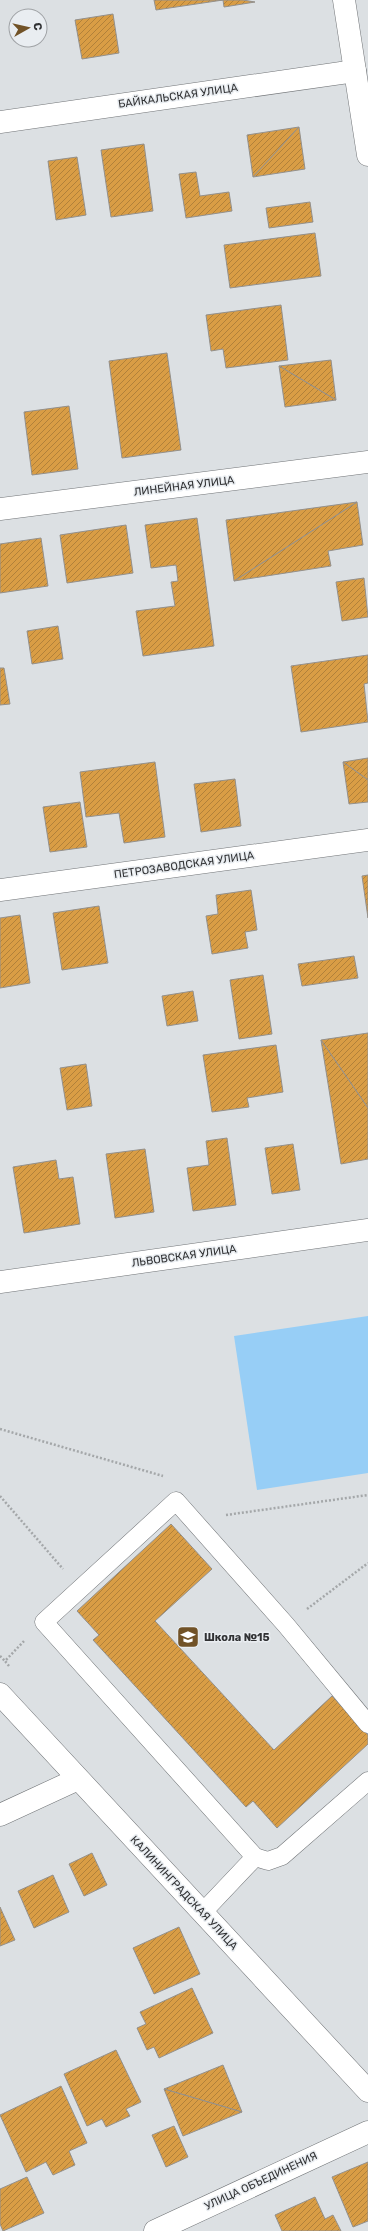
<svg xmlns="http://www.w3.org/2000/svg" width="368" height="2231" viewBox="0 0 368 2231" font-family="Rubik,sans-serif">
  <style>
    .grass { fill: #97cef6 }
    .building { fill: url(#building-hatch); stroke: #93908c }
    .lines { fill: none; stroke-linecap: round; stroke-linejoin: round }
    .service-casing { stroke: #717477; stroke-width: 19 }
    .minor-casing { stroke: #717477; stroke-width: 23 }
    .path { stroke: #a4a7a9; stroke-width: 2.5; stroke-dasharray: 2 2; stroke-linecap: butt }
    .service { stroke: #fff; stroke-width: 18 }
    .minor { stroke: #fff; stroke-width: 22 }
    .labels { text-anchor: middle; dominant-baseline: central; stroke-width: 3; stroke-linejoin: round; paint-order: stroke }
    .street-label { font-size: 11px; fill: #313234; stroke: #e9edf1 }
    .poi-label { font-size: 11px; font-weight: bold; fill: #313234; stroke: #e9edf1; text-anchor: start }
  </style>
  <defs>
    <pattern id="building-hatch" width="6" height="6" patternUnits="userSpaceOnUse"><rect width="6" height="6" fill="#d99d45"/><path d="M-1 1l2-2M0 6l6-6M5 7l2-2" fill="none" stroke="#b1813a"/></pattern>
  </defs>
  <rect width="100%" height="100%" fill="#dce0e3"/>
  <polygon class="grass" points="368,1316 368,1473 257,1490 234,1336"/>
  <g class="building">
    <polygon points="154,0 243,0 255,2 224,7 223,0 156,10"/>
    <polygon points="113,14 119,53 82,59 75,20"/>
    <polygon points="299,127 253,177 247,135"/>
    <polygon points="299,127 305,169 253,177"/>
    <polygon points="144,144 153,211 111,217 101,150"/>
    <polygon points="77,157 86,215 56,220 48,161"/>
    <polygon points="196,172 200,196 229,192 232,211 186,218 179,174"/>
    <polygon points="310,202 313,222 269,228 266,208"/>
    <polygon points="315,233 321,276 230,288 224,245"/>
    <polygon points="281,305 288,360 226,368 223,349 211,351 206,315"/>
    <polygon points="167,353 181,450 122,458 109,361"/>
    <polygon points="331,360 336,400 279,366"/>
    <polygon points="279,366 336,400 285,407"/>
    <polygon points="69,406 78,469 32,475 24,412"/>
    <polygon points="357,502 363,545 328,551 331,566 234,581"/>
    <polygon points="357,502 234,581 226,520"/>
    <polygon points="197,518 214,646 143,656 136,611 175,606 171,582 178,581 176,565 151,568 145,525"/>
    <polygon points="126,525 133,573 67,583 60,535"/>
    <polygon points="41,538 48,586 0,593 0,544"/>
    <polygon points="364,578 368,617 342,621 336,582"/>
    <polygon points="58,626 63,659 32,664 27,631"/>
    <polygon points="368,655 368,683 364,684 368,722 301,732 291,666"/>
    <polygon points="0,668 4,668 10,704 0,705"/>
    <polygon points="368,758 368,780 343,762"/>
    <polygon points="155,762 165,837 124,843 119,813 86,817 80,772"/>
    <polygon points="343,762 368,780 368,802 349,804"/>
    <polygon points="235,779 241,826 201,832 194,784"/>
    <polygon points="80,802 87,847 50,852 43,807"/>
    <polygon points="368,875 368,918 362,876"/>
    <polygon points="251,890 257,930 245,932 248,948 212,954 206,916 218,914 216,895"/>
    <polygon points="99,906 108,963 62,970 53,913"/>
    <polygon points="20,915 30,983 0,988 0,918"/>
    <polygon points="354,956 358,978 302,986 298,964"/>
    <polygon points="263,975 272,1034 239,1039 230,980"/>
    <polygon points="193,991 198,1021 167,1026 162,996"/>
    <polygon points="368,1033 368,1108 321,1040"/>
    <polygon points="321,1040 368,1108 368,1159 341,1164"/>
    <polygon points="276,1045 283,1092 247,1098 249,1107 212,1112 203,1055"/>
    <polygon points="86,1064 92,1106 67,1110 60,1068"/>
    <polygon points="227,1138 236,1205 193,1211 187,1168 209,1165 206,1141"/>
    <polygon points="293,1144 300,1190 272,1194 265,1148"/>
    <polygon points="145,1149 154,1212 115,1218 106,1154"/>
    <polygon points="56,1160 59,1179 73,1177 80,1224 24,1233 13,1167"/>
    <polygon points="171,1524 212,1569 155,1621 274,1750 332,1696 368,1735 368,1744 277,1828 253,1801 246,1807 93,1640 99,1635 77,1611"/>
    <polygon points="92,1853 107,1885 84,1896 69,1864"/>
    <polygon points="53,1875 69,1912 34,1928 18,1891"/>
    <polygon points="0,1907 15,1940 0,1946"/>
    <polygon points="179,1927 200,1974 154,1994 133,1948"/>
    <polygon points="192,1988 213,2033 159,2058 154,2047 147,2050 137,2028 146,2024 140,2012"/>
    <polygon points="116,2050 141,2102 126,2109 130,2116 106,2127 102,2119 87,2126 64,2074"/>
    <polygon points="223,2065 242,2112 164,2089"/>
    <polygon points="61,2086 87,2143 69,2151 75,2165 53,2175 46,2162 26,2172 0,2115"/>
    <polygon points="164,2089 242,2112 183,2136"/>
    <polygon points="174,2126 188,2157 166,2167 152,2135"/>
    <polygon points="368,2162 368,2221 353,2227 332,2177"/>
    <polygon points="27,2177 44,2213 3,2231 0,2224 0,2189"/>
    <polygon points="315,2197 325,2219 333,2215 341,2231 282,2231 275,2215"/>
  </g>
  <g class="lines">
    <g class="service-casing">
      <g id="service">
        <polyline points="255,1857 44,1622 176,1501 286,1625 368,1724"/>
        <polyline points="202,1913 255,1857 268,1861 282,1856 368,1781"/>
      </g>
    </g>
    <g class="minor-casing">
      <g id="minor">
        <polyline points="344,0 368,155"/>
        <polyline points="0,122 355,71"/>
        <polyline points="0,509 368,462"/>
        <polyline points="0,890 368,840"/>
        <polyline points="0,1282 368,1230"/>
        <polyline points="0,1694 368,2091"/>
        <polyline points="0,1815 78,1779"/>
        <polyline points="155,2231 368,2132"/>
      </g>
    </g>
    <g class="path">
      <polyline points="0,1429 163,1476"/>
      <polyline points="0,1496 63,1569"/>
      <polyline points="226,1515 368,1495"/>
      <polyline points="307,1609 368,1563"/>
      <polyline points="0,1656 5,1661"/>
      <polyline points="9,1666 5,1661 25,1640"/>
    </g>
    <use href="#service" class="service"/>
    <use href="#minor" class="minor"/>
  </g>
  <defs>
    <g id="school-square" transform="scale(1.15)"><rect x="-9" y="-9" width="18" height="18" rx="4" fill="#715227" stroke="#e9edf1"/><path d="M0-5L7-2L0 1L-7-2ZM-4 1L0 2.5L4 1V4Q0 6-4 4Z" fill="#fff"/></g>
  </defs>
  <g fill-rule="evenodd">
    <use href="#school-square" x="188" y="1637"/>
  </g>
  <g class="labels">
    <g class="street-label">
      <text transform="translate(178 96) rotate(-8)">БАЙКАЛЬСКАЯ УЛИЦА</text>
      <text transform="translate(184 486) rotate(-7)">ЛИНЕЙНАЯ УЛИЦА</text>
      <text transform="translate(184 865) rotate(-8)">ПЕТРОЗАВОДСКАЯ УЛИЦА</text>
      <text transform="translate(184 1256) rotate(-8)">ЛЬВОВСКАЯ УЛИЦА</text>
      <text transform="translate(184 1893) rotate(47)">КАЛИНИНГРАДСКАЯ УЛИЦА</text>
      <text transform="translate(261 2181) rotate(-25)">УЛИЦА ОБЪЕДИНЕНИЯ</text>
    </g>
    <g class="poi-label">
      <text x="204" y="1637">Школа №15</text>
    </g>
  </g>
  <g transform="translate(28 28) rotate(82)"><circle r="19" fill="#e9edf1" stroke="#9fa2a5"/>
  <path d="M0-3L7 15L0 10L-7 15Z" fill="#715227"/>
  <text y="-6" font-size="11" font-weight="bold" text-anchor="middle" fill="#313234">С</text>
  </g>
</svg>
